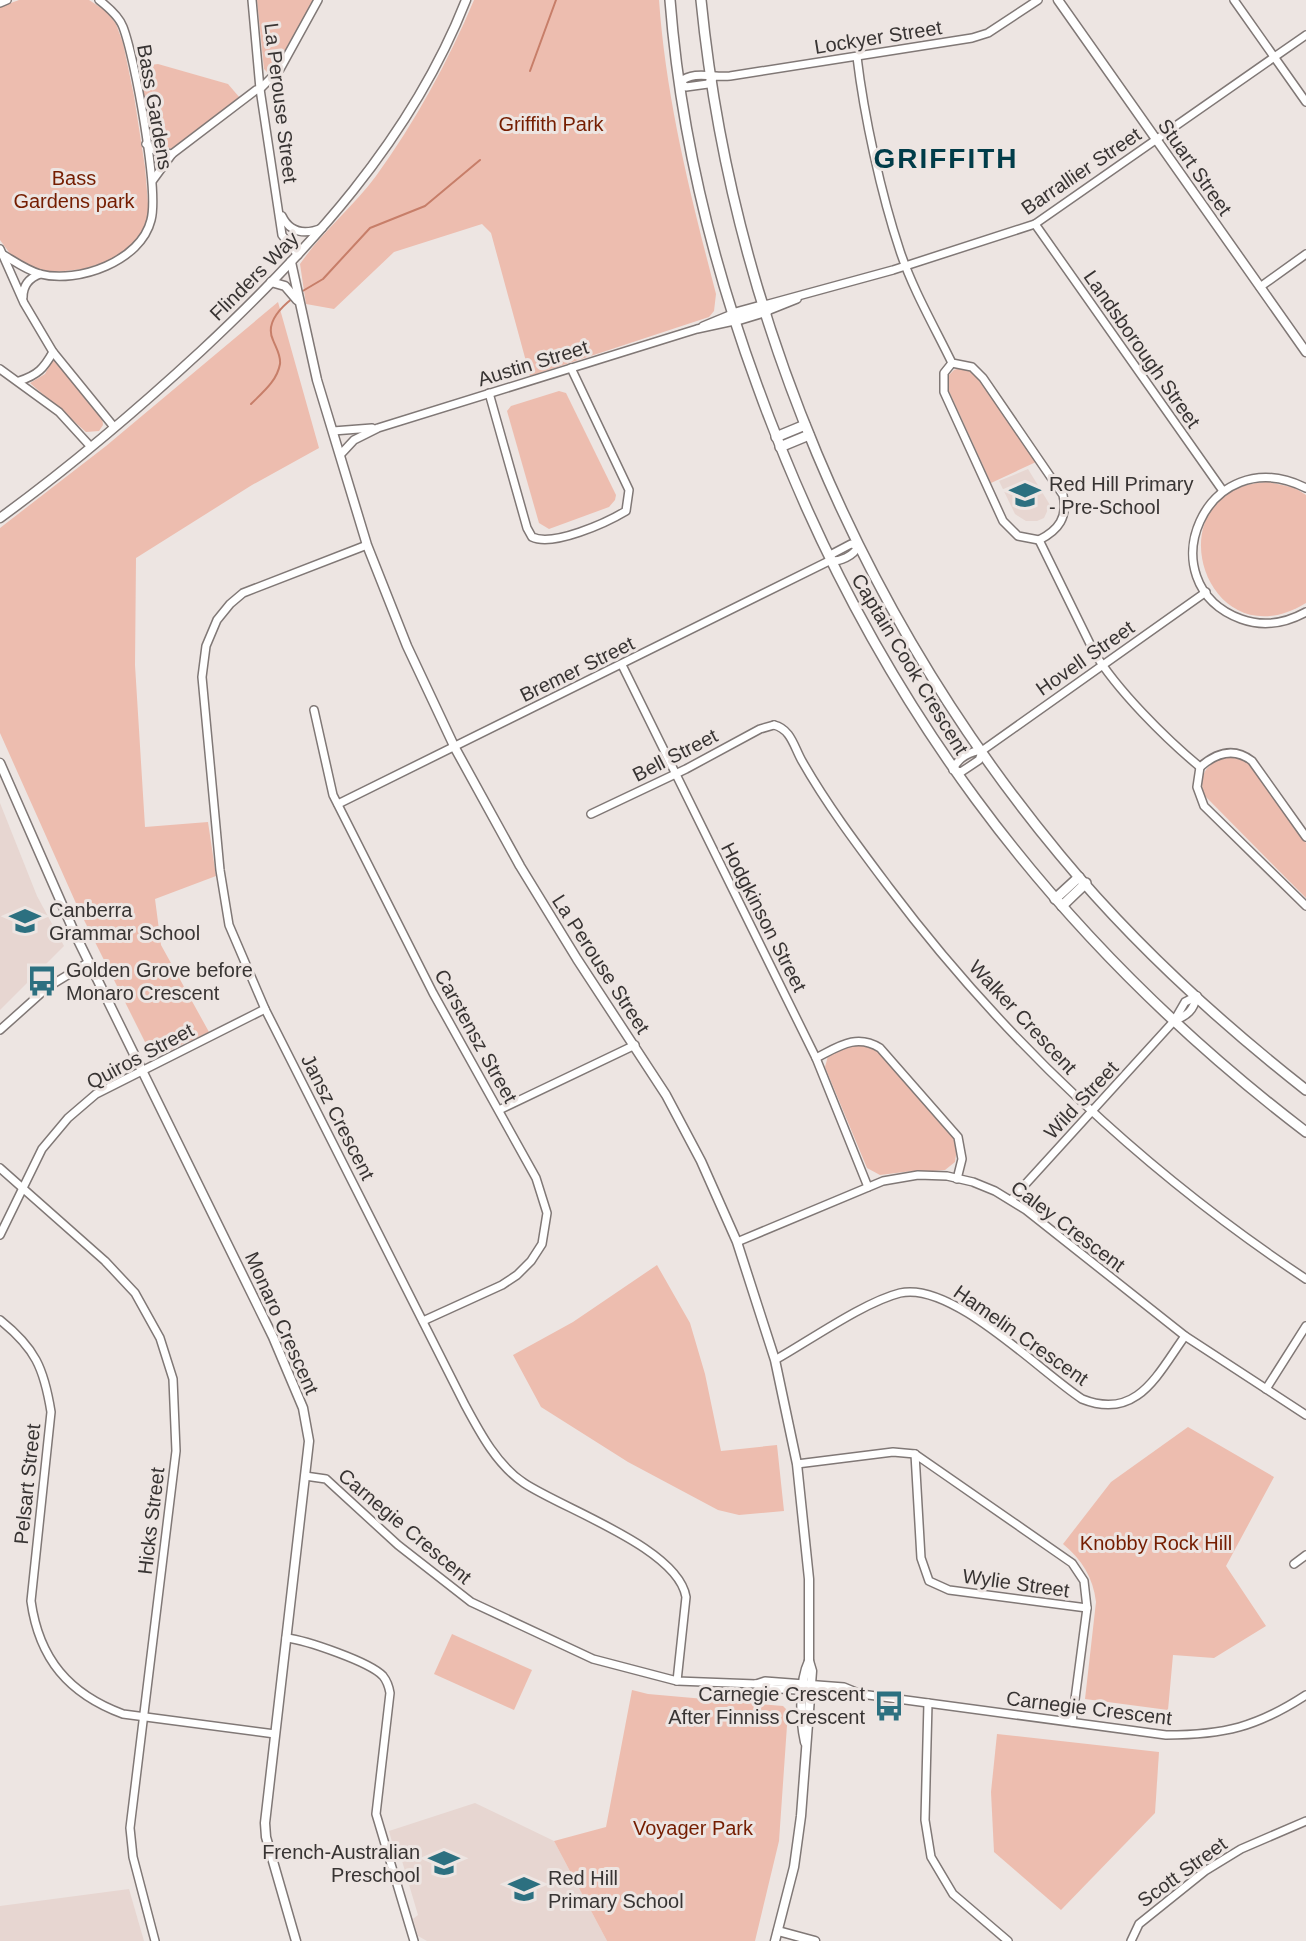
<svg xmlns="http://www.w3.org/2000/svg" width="1306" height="1941" viewBox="0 0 1306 1941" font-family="Helvetica,sans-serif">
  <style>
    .built { fill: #e7d6d1 }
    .green { fill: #edbdaf }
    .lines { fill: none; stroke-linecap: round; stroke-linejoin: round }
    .stream { stroke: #c77e69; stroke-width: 2 }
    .minor-casing { stroke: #807876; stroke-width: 10 }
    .tertiary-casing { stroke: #807876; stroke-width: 11 }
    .secondary-casing { stroke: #807876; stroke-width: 12 }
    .minor { stroke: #fff; stroke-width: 7 }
    .tertiary { stroke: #fff; stroke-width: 8 }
    .secondary { stroke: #fff; stroke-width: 9 }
    .labels { text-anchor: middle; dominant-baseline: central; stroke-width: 6; stroke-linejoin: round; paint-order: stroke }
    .street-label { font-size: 20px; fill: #383433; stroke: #ede5e2 }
    .park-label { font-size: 20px; fill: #751d01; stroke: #ede5e2 }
    .poi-label { font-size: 20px; fill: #383433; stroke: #ede5e2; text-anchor: start }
    .district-label { font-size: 28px; font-weight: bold; letter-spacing: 2px; fill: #003c49; stroke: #ede5e2 }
  </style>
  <rect width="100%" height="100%" fill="#ede5e2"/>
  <g class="built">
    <polygon points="1028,469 1050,505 1044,518 1037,521 1026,521 1015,514 999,481"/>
    <polygon points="0,803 37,896 64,946 0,1010"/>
    <polygon points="475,1803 554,1841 607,1941 427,1941 418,1936 413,1919 418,1915 397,1844 392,1842 389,1831"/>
    <polygon points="129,1889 144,1941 0,1941 0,1906"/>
  </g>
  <g class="green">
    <polygon points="19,0 89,0 106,11 116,24 123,43 134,96 145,167 149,216 143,234 130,249 109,261 83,269 55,272 31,268 11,255 0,240 0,7"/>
    <polygon points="257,0 314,0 285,50 268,73 264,69"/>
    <path d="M474,0H659C666,100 691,197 716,294L714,311L709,317L530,376L491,233L482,224L394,252L334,309L306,304L300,264C322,232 353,207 376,176C415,122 448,62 474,0Z"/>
    <polygon points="158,64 228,84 240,98 176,148 160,150 150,142 136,67"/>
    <polygon points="278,302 319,448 252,485 136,558 135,665 145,827 208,822 216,876 155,899 161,945 209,1032 153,1058 79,910 0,733 0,528 106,446"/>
    <polygon points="53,359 102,416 103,425 99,431 86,432 30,383 45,374"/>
    <polygon points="962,367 976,374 1036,462 991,483 948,389 948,376 954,370"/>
    <polygon points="559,391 566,393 616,495 615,500 609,507 549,529 539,523 507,411 511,406"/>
    <path d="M1269,482L1295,488L1306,495V603C1203,666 1150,486 1269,482Z"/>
    <path d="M1225,756L1240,757L1249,763L1306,843V898L1204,795C1198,774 1207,764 1225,756Z"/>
    <polygon points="863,1045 876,1050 952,1136 957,1148 955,1162 945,1170 933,1171 912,1171 880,1175 867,1168 825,1067 828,1056 850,1046"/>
    <polygon points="657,1265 690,1323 705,1374 721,1451 777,1445 784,1511 739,1515 718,1510 628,1462 541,1407 513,1355 573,1322"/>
    <path d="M1188,1427L1274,1477L1226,1566L1266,1626L1214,1658L1173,1655L1168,1710L1085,1699L1096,1602C1093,1577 1082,1560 1063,1544L1111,1482Z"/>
    <polygon points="452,1634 532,1670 514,1710 434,1674"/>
    <polygon points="632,1690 648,1694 783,1706 788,1711 779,1841 755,1941 607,1941 554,1841 606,1827"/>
    <polygon points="997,1734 1159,1752 1155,1813 1061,1910 994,1852 991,1792"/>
  </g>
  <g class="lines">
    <g class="stream">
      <polyline points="530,71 556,0"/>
      <polyline points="301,292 323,279 370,228 425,206 480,160"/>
      <path d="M251,404C263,392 277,381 280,364C281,355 276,348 273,340C265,323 280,308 293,298"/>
    </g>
    <g class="minor-casing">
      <g id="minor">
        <polyline points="252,0 260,89 282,235 298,255"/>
        <polyline points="1234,0 1306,102"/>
        <polyline points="0,3 7,0"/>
        <path d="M857,57C864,116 881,194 900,251C913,290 934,326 952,363L972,367L983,378L1063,495C1068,517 1059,530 1039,540L1094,652C1117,690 1165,738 1200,767C1216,753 1234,747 1252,761L1306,837"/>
        <path d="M713,78L708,84L686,87L680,82C694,70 713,78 730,76L972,38L988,33L1038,0"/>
        <polyline points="146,144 157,152 172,154"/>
        <polyline points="153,180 172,154 256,90 260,89 280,69 318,0"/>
        <path d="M282,216C290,233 305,235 322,228"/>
        <polyline points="1035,224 1223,491"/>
        <polyline points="0,249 24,303 53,352 114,427"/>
        <path d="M2,254C14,261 26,270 40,274C78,284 141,261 151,220C159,190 135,58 123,27C119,16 108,7 99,0"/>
        <polyline points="1260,287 1306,254"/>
        <path d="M23,297C23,285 29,278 40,274"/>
        <polyline points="765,305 893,270 1035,224 1306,35"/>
        <polyline points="767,311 797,299"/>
        <polyline points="703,326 732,314"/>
        <polyline points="952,363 944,373 944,392 1003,521 1018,536 1039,540"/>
        <polyline points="0,369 59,412 91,447"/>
        <path d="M19,381C38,375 44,368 53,352"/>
        <path d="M489,393L527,528L532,537C553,547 606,523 626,511L629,490L571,368"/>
        <polyline points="333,431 372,428"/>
        <polyline points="340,455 354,440 378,428 697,329 734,321"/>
        <path d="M1306,488C1206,438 1145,583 1241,619C1263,627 1286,623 1306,612"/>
        <path d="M367,545L243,593L230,604L217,620L206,646L202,677L220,870L229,925L265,1009L465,1405C480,1433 497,1465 524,1483C563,1509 678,1548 686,1597L677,1681"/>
        <polyline points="830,559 832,554 851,544 858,546"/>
        <polyline points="622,665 816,1058 868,1187"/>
        <polyline points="314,710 333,795 433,993 536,1178 547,1213 542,1244 531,1261 517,1275 502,1285 423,1321"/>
        <path d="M774,725C791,729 794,747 802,761C827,805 858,846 888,886C1003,1039 1146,1173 1306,1279"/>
        <path d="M983,750L979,760L961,772L953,770C957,758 971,751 983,750L1206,592"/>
        <polyline points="1200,767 1197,787 1204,806 1306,906"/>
        <path d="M338,804L829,561C840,562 854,556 858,546"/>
        <polyline points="591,814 686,769 760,729 774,725"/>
        <path d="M1174,1021C1188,1015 1193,1011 1197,996"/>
        <polyline points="0,1030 48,987 89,962"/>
        <path d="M816,1058C838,1047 856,1033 880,1048L958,1137L962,1159L957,1179"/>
        <polyline points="499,1110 635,1045"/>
        <polyline points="0,1168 105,1261 135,1293 160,1338 173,1379 176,1451 130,1828 133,1857 155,1941"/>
        <polyline points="1011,1200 1174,1021 1185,1002 1197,996"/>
        <polyline points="0,1235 42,1149 68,1118 96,1094 265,1009"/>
        <polyline points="737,1242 883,1181 918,1175 947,1176 973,1182 995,1191 1026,1210 1185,1336 1306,1415"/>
        <path d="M0,1320C35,1348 44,1368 51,1412L31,1601C39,1659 69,1694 123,1714L275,1734"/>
        <path d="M775,1360C809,1341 864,1302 900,1293C952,1281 1038,1370 1082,1399C1137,1421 1157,1375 1185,1336"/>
        <polyline points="1266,1389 1306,1326"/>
        <polyline points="915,1454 921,1558 929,1581 949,1590 1087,1608"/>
        <polyline points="797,1464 893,1452 915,1454 1072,1563 1084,1581 1087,1608 1072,1722"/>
        <polyline points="305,1476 326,1479 398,1545 471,1602 593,1659 677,1681 756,1684 765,1681 844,1687 861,1694"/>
        <polyline points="1294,1564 1306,1555"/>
        <path d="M286,1638C306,1640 370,1662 383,1676C387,1681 389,1687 390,1693L376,1814L414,1941"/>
        <path d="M756,1684L764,1688L861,1694L1166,1735C1224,1735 1257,1727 1306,1695"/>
        <polyline points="928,1703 925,1820 931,1857 953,1894 1008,1941"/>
        <polyline points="1131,1941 1139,1924 1205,1871 1241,1849 1306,1821"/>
      </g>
    </g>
    <g class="tertiary-casing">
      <g id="tertiary">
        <polyline points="1058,0 1306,352"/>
        <polyline points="291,262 317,380 367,545 407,646 455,748 520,866 577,959 666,1095 701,1161 737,1242 775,1360 797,1464 809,1579 809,1661 812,1671 801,1816 794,1867 775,1941"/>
        <polyline points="271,282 285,286 297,300"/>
        <path d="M0,518C70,467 137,410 201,351C309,250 411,140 466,0"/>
        <polyline points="0,763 75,934 273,1337 303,1408 309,1441 265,1823 266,1837 296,1941"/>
        <path d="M805,1742C800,1720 799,1682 809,1661"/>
        <polyline points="778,1931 815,1941"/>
      </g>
    </g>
    <g class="secondary-casing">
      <g id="secondary">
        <path d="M670,0C680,131 712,262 757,385C867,691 1048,935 1306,1132"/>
        <path d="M701,0C732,312 860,614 1060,855C1132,942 1217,1020 1306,1090"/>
        <polyline points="732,314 765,305"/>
        <polyline points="734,321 767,311"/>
        <polyline points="776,437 805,425"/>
        <polyline points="780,447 809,435"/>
        <polyline points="1055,899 1079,877"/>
        <polyline points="1062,906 1086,883"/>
      </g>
    </g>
    <use href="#minor" class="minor"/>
    <use href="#tertiary" class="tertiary"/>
    <use href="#secondary" class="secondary"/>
  </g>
  <defs>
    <g id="school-bare" transform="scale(2.4)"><path d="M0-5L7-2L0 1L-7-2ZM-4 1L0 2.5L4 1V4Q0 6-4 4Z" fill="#2c7080" stroke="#ede5e2" stroke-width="2.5" paint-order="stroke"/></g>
    <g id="bus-bare" transform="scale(2.4)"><path d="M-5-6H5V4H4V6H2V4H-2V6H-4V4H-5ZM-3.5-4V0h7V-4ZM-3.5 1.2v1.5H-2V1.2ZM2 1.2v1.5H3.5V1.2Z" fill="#2c7080" stroke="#ede5e2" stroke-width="2.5" paint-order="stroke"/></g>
  </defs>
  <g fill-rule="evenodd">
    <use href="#school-bare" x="1025" y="495"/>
    <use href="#school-bare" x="25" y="921"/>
    <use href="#bus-bare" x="42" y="981"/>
    <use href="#bus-bare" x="889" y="1706"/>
    <use href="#school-bare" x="444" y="1863"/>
    <use href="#school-bare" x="524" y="1889"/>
  </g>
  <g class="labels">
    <g class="street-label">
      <text transform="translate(878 37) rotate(-9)">Lockyer Street</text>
      <text transform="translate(281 103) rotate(83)">La Perouse Street</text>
      <text transform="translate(155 107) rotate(80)">Bass Gardens</text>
      <text transform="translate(1195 167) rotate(55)">Stuart Street</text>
      <text transform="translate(1081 171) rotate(-34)">Barrallier Street</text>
      <text transform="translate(254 276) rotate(-45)">Flinders Way</text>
      <text transform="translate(1142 349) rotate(55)">Landsborough Street</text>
      <text transform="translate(533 363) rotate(-17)">Austin Street</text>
      <text transform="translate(1085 658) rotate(-35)">Hovell Street</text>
      <text transform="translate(910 664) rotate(59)">Captain Cook Crescent</text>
      <text transform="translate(577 669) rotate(-26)">Bremer Street</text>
      <text transform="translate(675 755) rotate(-27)">Bell Street</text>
      <text transform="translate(764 917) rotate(63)">Hodgkinson Street</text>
      <text transform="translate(601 964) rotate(57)">La Perouse Street</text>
      <text transform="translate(1023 1017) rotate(47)">Walker Crescent</text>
      <text transform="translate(476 1036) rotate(61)">Carstensz Street</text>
      <text transform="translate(140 1056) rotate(-28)">Quiros Street</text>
      <text transform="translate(1081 1100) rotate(-47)">Wild Street</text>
      <text transform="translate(338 1117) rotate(63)">Jansz Crescent</text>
      <text transform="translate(1068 1226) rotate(37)">Caley Crescent</text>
      <text transform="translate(282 1323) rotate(66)">Monaro Crescent</text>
      <text transform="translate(1021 1335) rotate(35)">Hamelin Crescent</text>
      <text transform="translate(27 1484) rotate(-84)">Pelsart Street</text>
      <text transform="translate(151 1521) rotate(-83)">Hicks Street</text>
      <text transform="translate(405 1526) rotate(40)">Carnegie Crescent</text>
      <text transform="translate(1016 1583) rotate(8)">Wylie Street</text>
      <text transform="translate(1089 1708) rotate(7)">Carnegie Crescent</text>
      <text transform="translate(1182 1872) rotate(-36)">Scott Street</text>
    </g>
    <g class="park-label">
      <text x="551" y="124">Griffith Park</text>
      <text x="74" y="178">Bass<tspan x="74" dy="23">Gardens park</tspan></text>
      <text x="1156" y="1543">Knobby Rock Hill</text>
      <text x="693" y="1828">Voyager Park</text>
    </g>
    <g class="poi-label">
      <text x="1049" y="484">Red Hill Primary<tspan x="1049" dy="23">- Pre-School</tspan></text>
      <text x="49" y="910">Canberra<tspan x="49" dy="23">Grammar School</tspan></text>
      <text x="66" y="970">Golden Grove before<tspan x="66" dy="23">Monaro Crescent</tspan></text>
      <text x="865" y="1694" text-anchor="end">Carnegie Crescent<tspan x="865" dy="23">After Finniss Crescent</tspan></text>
      <text x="420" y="1852" text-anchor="end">French-Australian<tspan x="420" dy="23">Preschool</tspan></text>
      <text x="548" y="1878">Red Hill<tspan x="548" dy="23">Primary School</tspan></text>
    </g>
    <g class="district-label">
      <text x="946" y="158">GRIFFITH</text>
    </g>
  </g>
</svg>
